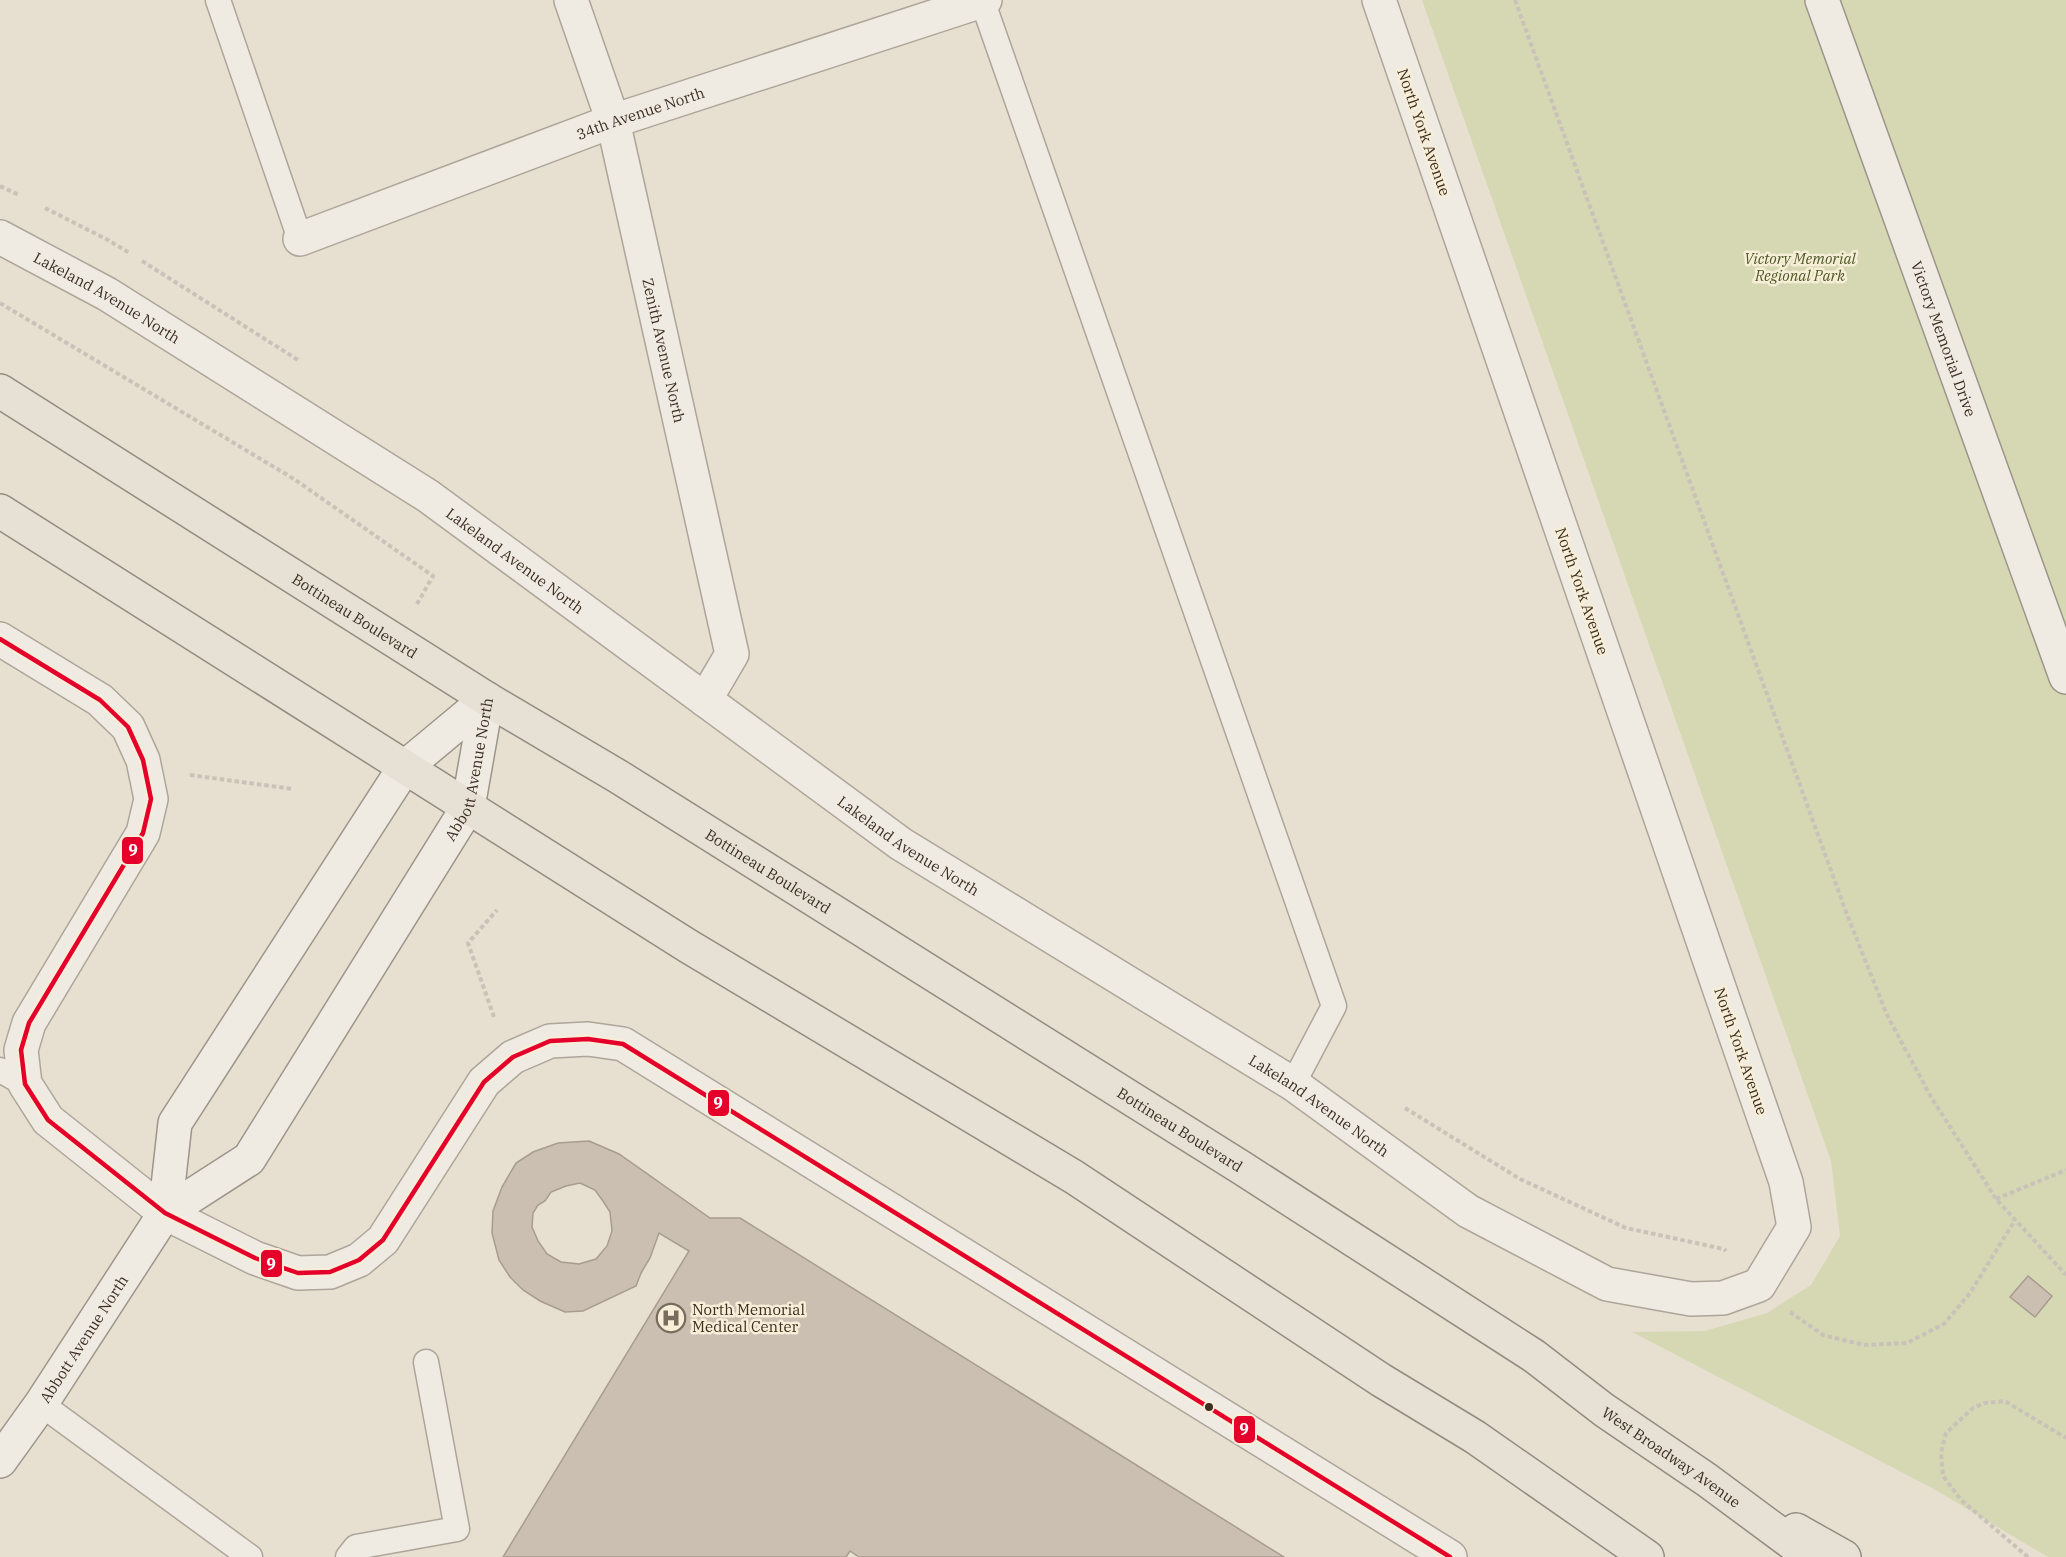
<svg xmlns="http://www.w3.org/2000/svg" width="2066" height="1557" viewBox="0 0 2066 1557" font-family="'IBM Plex Serif',serif">
  <style>
    .green { fill: #d6d7b3 }
    .building { fill: #cbbfb2; stroke: #a89c90; stroke-width: 1.5; fill-rule: evenodd }
    .lines { fill: none; stroke-linecap: round; stroke-linejoin: round }
    .lane-casing { stroke: #ada599; stroke-width: 27 }
    .street-casing { stroke: #ada599; stroke-width: 36 }
    .secondary-casing { stroke: #9c958a; stroke-width: 36 }
    .primary-casing { stroke: #928b80; stroke-width: 36 }
    .path { stroke: #c8c2b9; stroke-width: 4; stroke-dasharray: 4.5 3; stroke-linecap: butt }
    .lane { stroke: #efebe3; stroke-width: 24 }
    .street { stroke: #efebe3; stroke-width: 33 }
    .secondary { stroke: #efebe3; stroke-width: 33 }
    .primary { stroke: #e6e1d4; stroke-width: 33 }
    .bus-1-casing { stroke: #f7eed8; stroke-width: 9 }
    .bus-1 { stroke: #e4002b; stroke-width: 4.5 }
    .bus-dot { fill: #3d2e20; stroke: #f7eed8; stroke-width: 2 }
    .labels { text-anchor: middle; dominant-baseline: central; stroke-width: 5; stroke-linejoin: round; paint-order: stroke }
    .street-label { font-size: 15px; fill: #3d2e20; stroke: #f7eed8 }
    .park-label { font-size: 15px; font-style: italic; fill: #4d5a26; stroke: #f7eed8 }
    .poi-label { font-size: 15px; fill: #3d2e20; stroke: #f7eed8; text-anchor: start }
    .line-badge { stroke: #f7eed8; stroke-width: 2 }
    .badge-label { font-size: 16px; text-anchor: middle; font-weight: bold; fill: #fff }
  </style>
  <rect width="100%" height="100%" fill="#e7e0d1"/>
  <polygon class="green" points="1422,0 2066,0 2066,1557 2048,1557 1934,1489 1632,1332 1705,1331 1767,1313 1811,1285 1840,1236 1831,1161"/>
  <g class="building">
    <path d="M589,1141L619,1154L710,1218H740L1284,1557H859L850,1551L846,1557H503L689,1251L659,1233L650,1258L641,1273L636,1286L583,1311L565,1312L540,1301L523,1290L510,1277L499,1260L492,1233L493,1211L502,1187L516,1163L533,1152L558,1143ZM580,1183L595,1190L603,1201L610,1212L612,1231L607,1246L596,1259L579,1264L561,1262L547,1254L538,1241L532,1227L533,1213L538,1205L545,1201L551,1192L566,1186Z"/>
    <polygon points="2028,1276 2052,1296 2035,1317 2010,1297"/>
  </g>
  <g class="lines">
    <g class="lane-casing">
      <g id="lane">
        <polyline points="218,0 300,239"/>
        <polyline points="982,0 1334,1006 1293,1084"/>
        <polyline points="0,1070 25,1084"/>
        <polyline points="41,1404 250,1557"/>
        <polyline points="348,1557 356,1547 457,1529 426,1362"/>
      </g>
    </g>
    <g class="street-casing">
      <g id="street">
        <path id="s1" d="M571,0L613,121L732,654L705,700"/>
        <path id="s2" d="M0,237L107,294L428,496L901,844L1293,1084L1468,1211L1607,1284L1691,1299L1723,1298L1759,1285L1794,1227L1786,1182L1379,0"/>
        <path id="s3" d="M300,239L613,121L985,0"/>
        <polyline points="0,639 100,700 128,727 143,760 151,799 143,833 29,1023 21,1050 25,1084 48,1120 165,1213 255,1258 298,1273 330,1272 359,1260 383,1240 484,1082 513,1057 550,1041 588,1039 623,1044 1450,1557"/>
      </g>
    </g>
    <g class="secondary-casing">
      <g id="secondary">
        <path id="s4" d="M1822,0L2066,677"/>
        <polyline points="165,1213 175,1123 404,768 487,699"/>
        <path id="s5" d="M0,1461L41,1404L165,1213L249,1159L468,807L487,699"/>
      </g>
    </g>
    <g class="primary-casing">
      <g id="primary">
        <path id="s6" d="M0,391L487,699L619,777L1242,1168L1534,1356L1604,1410L1707,1480L1811,1557"/>
        <polyline points="0,511 688,946 1074,1177 1381,1380 1475,1437 1647,1557"/>
        <polyline points="1796,1530 1844,1557"/>
      </g>
    </g>
    <g class="path">
      <polyline points="1515,0 1846,912 1887,1015 1931,1097 1996,1199 2066,1275"/>
      <polyline points="0,186 19,195"/>
      <polyline points="45,208 108,240 131,254"/>
      <polyline points="142,261 298,360"/>
      <polyline points="0,303 294,479 433,576 417,604"/>
      <polyline points="190,775 293,789"/>
      <polyline points="494,1017 468,943 497,910"/>
      <polyline points="1405,1108 1520,1179 1626,1228 1724,1249 1726,1251"/>
      <polyline points="1996,1199 2066,1170"/>
      <polyline points="1790,1312 1823,1335 1864,1345 1907,1343 1944,1324 1970,1293 2015,1220"/>
      <polyline points="2028,1557 1961,1500 1943,1476 1941,1453 1946,1433 1973,1408 1985,1403 2005,1401 2066,1438"/>
    </g>
    <use href="#lane" class="lane"/>
    <use href="#street" class="street"/>
    <use href="#secondary" class="secondary"/>
    <use href="#primary" class="primary"/>
    <g class="bus-1-casing">
      <polyline id="bus-1" points="0,639 100,700 128,727 143,760 151,799 143,833 29,1023 21,1050 25,1084 48,1120 165,1213 255,1258 298,1273 330,1272 359,1260 383,1240 484,1082 513,1057 550,1041 588,1039 623,1044 1450,1557"/>
    </g>
    <use href="#bus-1" class="bus-1"/>
  </g>
  <defs>
    <g id="hospital-ring" transform="scale(1.5)"><circle r="9.5" fill="#f7eed8" stroke="#786c5e" stroke-width="1.5"/><path d="M-5-5h3v3.5h4V-5h3V5h-3V1.5h-4V5h-3Z" fill="#786c5e"/></g>
  </defs>
  <g fill-rule="evenodd">
    <use href="#hospital-ring" x="671" y="1318"/>
  </g>
  <circle class="bus-dot" cx="1209" cy="1407" r="5"/>
  <g class="labels">
    <g class="street-label">
      <text stroke="none"><textPath href="#s3" startOffset="363">34th Avenue North</textPath></text>
      <text transform="translate(1424 132) rotate(71)">North York Avenue</text>
      <text stroke="none"><textPath href="#s2" startOffset="123">Lakeland Avenue North</textPath></text>
      <text stroke="none"><textPath href="#s4" startOffset="360">Victory Memorial Drive</textPath></text>
      <text stroke="none"><textPath href="#s1" startOffset="363">Zenith Avenue North</textPath></text>
      <text stroke="none"><textPath href="#s2" startOffset="609">Lakeland Avenue North</textPath></text>
      <text transform="translate(1582 591) rotate(71)">North York Avenue</text>
      <text stroke="none"><textPath href="#s6" startOffset="420">Bottineau Boulevard</textPath></text>
      <text stroke="none"><textPath href="#s5" startOffset="849">Abbott Avenue North</textPath></text>
      <text stroke="none"><textPath href="#s2" startOffset="1095">Lakeland Avenue North</textPath></text>
      <text stroke="none"><textPath href="#s6" startOffset="906">Bottineau Boulevard</textPath></text>
      <text transform="translate(1741 1051) rotate(71)">North York Avenue</text>
      <text stroke="none"><textPath href="#s2" startOffset="1581">Lakeland Avenue North</textPath></text>
      <text stroke="none"><textPath href="#s6" startOffset="1392">Bottineau Boulevard</textPath></text>
      <text stroke="none"><textPath href="#s5" startOffset="148">Abbott Avenue North</textPath></text>
      <text stroke="none"><textPath href="#s6" startOffset="1983">West Broadway Avenue</textPath></text>
    </g>
    <g class="park-label">
      <text x="1800" y="258">Victory Memorial<tspan x="1800" dy="17">Regional Park</tspan></text>
    </g>
    <g class="poi-label">
      <text x="692" y="1309">North Memorial<tspan x="692" dy="17">Medical Center</tspan></text>
    </g>
  </g>
  <g class="line-badge">
    <rect x="121" y="836" width="23" height="29" rx="6" fill="#e4002b"/>
    <rect x="707" y="1089" width="23" height="28" rx="6" fill="#e4002b"/>
    <rect x="260" y="1249" width="23" height="29" rx="6" fill="#e4002b"/>
    <rect x="1233" y="1415" width="23" height="29" rx="6" fill="#e4002b"/>
  </g>
  <g class="badge-label">
    <text x="133" y="856">9</text>
    <text x="718" y="1109">9</text>
    <text x="271" y="1270">9</text>
    <text x="1244" y="1435">9</text>
  </g>
</svg>
